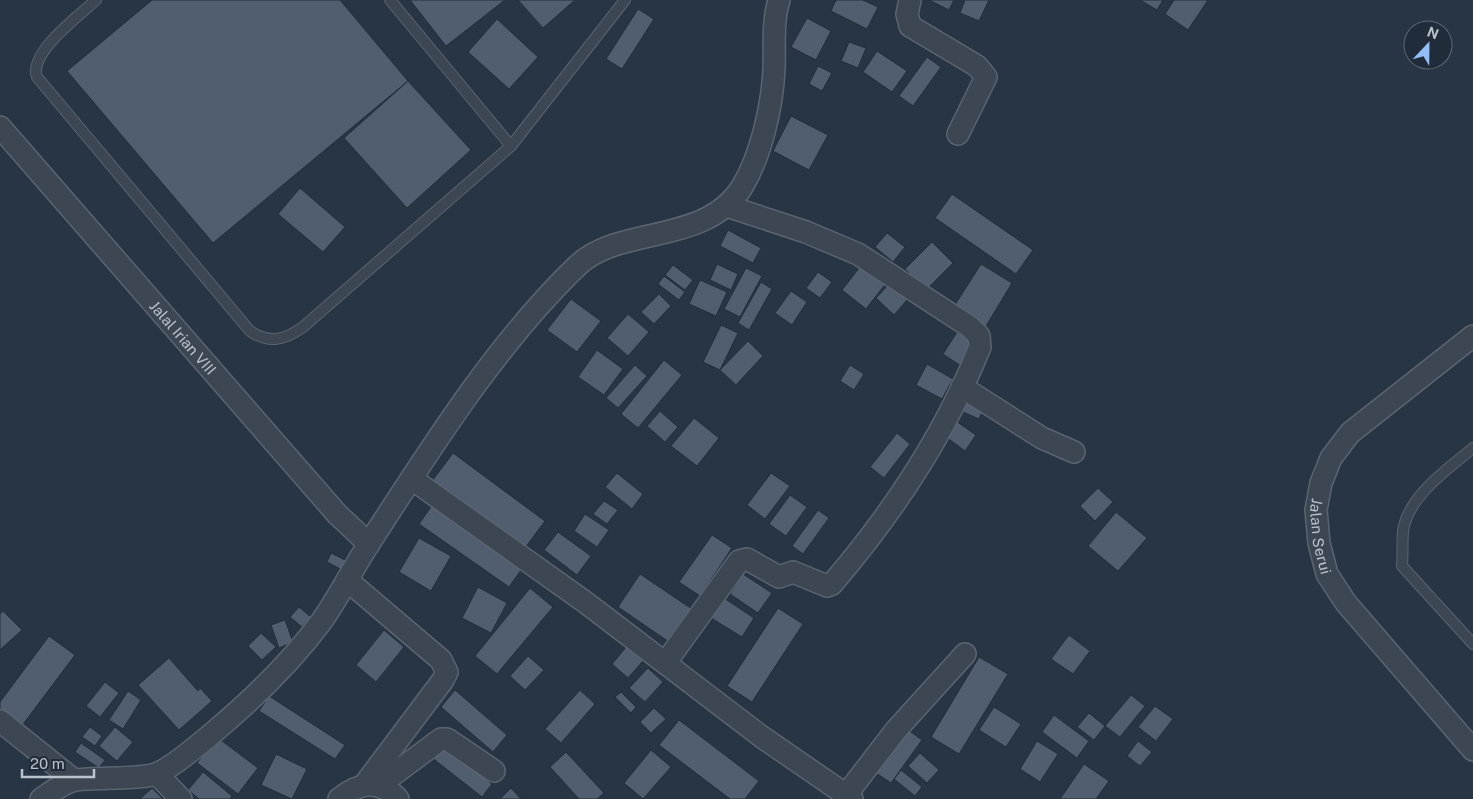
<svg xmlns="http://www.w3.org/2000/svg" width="1473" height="799" viewBox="0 0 1473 799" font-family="'Public Sans',sans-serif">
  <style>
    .building { fill: #515e6f; stroke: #222e3b }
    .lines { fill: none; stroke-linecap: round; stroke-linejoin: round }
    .lane-casing { stroke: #5a6571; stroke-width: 12 }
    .street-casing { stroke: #5a6571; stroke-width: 24 }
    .lane { stroke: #3c4753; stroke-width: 10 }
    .street { stroke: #3c4753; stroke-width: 21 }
    .labels { text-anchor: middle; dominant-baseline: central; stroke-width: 4; stroke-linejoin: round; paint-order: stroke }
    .street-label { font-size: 15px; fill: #b9c2cd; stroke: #202c39 }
  </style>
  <rect width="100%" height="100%" fill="#273544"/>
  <g class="building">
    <polygon points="152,0 340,0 408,81 213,243 67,71"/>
    <polygon points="410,0 505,0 446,46"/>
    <polygon points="518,0 575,0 543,28"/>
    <polygon points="836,0 863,0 878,7 867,29 831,11"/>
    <polygon points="929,0 954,0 949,10"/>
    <polygon points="965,0 989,0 979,21 960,13"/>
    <polygon points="1140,0 1163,0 1157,10"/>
    <polygon points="1174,0 1208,0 1188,30 1165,14"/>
    <polygon points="638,9 654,19 622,69 606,59"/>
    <polygon points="807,18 831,31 816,60 791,47"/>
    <polygon points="497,19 538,57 509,89 468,52"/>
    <polygon points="849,42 866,48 858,68 841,61"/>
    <polygon points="877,51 907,71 892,92 863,72"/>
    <polygon points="927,57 941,67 913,106 899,96"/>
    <polygon points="818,66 832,73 822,91 809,84"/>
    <polygon points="408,81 471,150 407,208 344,138"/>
    <polygon points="791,116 828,135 809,170 773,151"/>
    <polygon points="300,188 345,227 323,252 278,214"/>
    <polygon points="952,194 1033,250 1016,274 935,218"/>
    <polygon points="728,230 761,248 753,263 720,246"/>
    <polygon points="887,233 905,247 893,262 875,247"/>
    <polygon points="932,242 953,263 926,290 905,269"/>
    <polygon points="863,263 887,282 866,309 842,290"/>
    <polygon points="717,264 738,274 731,290 710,280"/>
    <polygon points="981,264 1012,283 983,331 951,311"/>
    <polygon points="673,265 693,280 685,290 665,275"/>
    <polygon points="746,268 762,276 740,317 724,309"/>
    <polygon points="818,272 832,282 820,298 806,288"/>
    <polygon points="664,276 685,292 679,300 658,284"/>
    <polygon points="700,280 727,292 716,316 689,304"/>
    <polygon points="761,282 772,289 749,330 738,323"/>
    <polygon points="889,284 907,300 894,315 876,298"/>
    <polygon points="791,291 807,302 792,325 775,313"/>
    <polygon points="659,294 671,306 654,324 641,312"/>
    <polygon points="571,299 601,321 577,352 547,330"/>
    <polygon points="628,314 649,332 628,356 607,338"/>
    <polygon points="721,325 738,333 720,370 703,362"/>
    <polygon points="959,329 977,341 961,366 943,354"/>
    <polygon points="748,341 763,356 736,385 720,370"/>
    <polygon points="597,350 623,369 604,395 578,377"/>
    <polygon points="664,360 682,375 638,428 621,414"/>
    <polygon points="927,364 953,379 942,399 916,385"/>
    <polygon points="635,365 647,376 618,408 606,398"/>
    <polygon points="850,365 864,374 854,390 840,381"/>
    <polygon points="962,396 985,406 979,419 956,409"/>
    <polygon points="660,411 678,427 665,442 647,426"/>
    <polygon points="694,418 719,438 697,466 671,446"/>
    <polygon points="953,419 976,435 965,451 942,434"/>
    <polygon points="897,433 910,444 884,478 870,467"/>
    <polygon points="453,453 545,521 525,548 432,481"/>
    <polygon points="617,473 643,494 632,509 605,487"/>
    <polygon points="771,473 790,486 765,519 747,505"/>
    <polygon points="1098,488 1113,502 1095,521 1080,506"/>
    <polygon points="790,495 807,507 786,536 769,524"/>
    <polygon points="435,501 526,563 509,587 419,524"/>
    <polygon points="604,501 618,510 607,524 593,514"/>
    <polygon points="818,510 829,518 803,554 792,546"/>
    <polygon points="1116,512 1147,538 1118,571 1088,546"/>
    <polygon points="585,514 609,530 597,547 574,531"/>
    <polygon points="558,532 591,556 577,575 544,550"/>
    <polygon points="712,535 732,548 700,596 679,582"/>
    <polygon points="419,538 451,556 431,591 399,572"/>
    <polygon points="331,553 349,562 344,571 327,562"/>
    <polygon points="640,574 695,611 672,644 618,607"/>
    <polygon points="743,574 772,593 758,613 730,594"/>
    <polygon points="478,587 507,603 491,633 462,618"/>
    <polygon points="530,588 553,607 497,674 475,656"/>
    <polygon points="724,598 754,618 742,637 711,618"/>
    <polygon points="299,607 311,617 302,627 290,617"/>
    <polygon points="778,608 803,624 752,702 727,686"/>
    <polygon points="3,611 22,630 0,650 0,614"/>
    <polygon points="285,620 293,642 279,648 271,625"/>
    <polygon points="384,630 404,647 376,682 356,665"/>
    <polygon points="261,633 276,647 262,660 248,646"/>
    <polygon points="1069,635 1090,651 1073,674 1051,659"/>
    <polygon points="49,636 75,655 21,727 0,712 0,702"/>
    <polygon points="632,640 649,654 628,678 612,664"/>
    <polygon points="528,656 544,670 525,690 510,676"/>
    <polygon points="979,657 1008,674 959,754 931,737"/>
    <polygon points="169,658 198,691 200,688 212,701 179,730 138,685"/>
    <polygon points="648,668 663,682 645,702 629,688"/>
    <polygon points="105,682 119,693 100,717 86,706"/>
    <polygon points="455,690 507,735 493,752 441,707"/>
    <polygon points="580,690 595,704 561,743 545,729"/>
    <polygon points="128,691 141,700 123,729 109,720"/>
    <polygon points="621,692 636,707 631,713 615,697"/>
    <polygon points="1131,695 1145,706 1120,737 1105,726"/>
    <polygon points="269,696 345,745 335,759 259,711"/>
    <polygon points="1155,706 1173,719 1156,741 1138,727"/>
    <polygon points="994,707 1021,724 1006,747 979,730"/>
    <polygon points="654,708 666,719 651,733 640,722"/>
    <polygon points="1089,713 1105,726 1094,740 1077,727"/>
    <polygon points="1054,715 1089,741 1077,758 1042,732"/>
    <polygon points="679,720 759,781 745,799 730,799 659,745"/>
    <polygon points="90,727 102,736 95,746 82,737"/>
    <polygon points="115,727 133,742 117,761 99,746"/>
    <polygon points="907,729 922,740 891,783 876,773"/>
    <polygon points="217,737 258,768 238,794 197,763"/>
    <polygon points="1037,741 1058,754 1040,782 1020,769"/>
    <polygon points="1138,741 1152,752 1140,766 1127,756"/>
    <polygon points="81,743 105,760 99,768 75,752"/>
    <polygon points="442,744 492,784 482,797 431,757"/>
    <polygon points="651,750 671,767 643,799 624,783"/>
    <polygon points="566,752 604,793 597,799 579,799 550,767"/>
    <polygon points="920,753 939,770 927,783 908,766"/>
    <polygon points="276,754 307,769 292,799 261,785"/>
    <polygon points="1084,764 1109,781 1096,799 1060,799"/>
    <polygon points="901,770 922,787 915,796 894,779"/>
    <polygon points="203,772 232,796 230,799 199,799 188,790"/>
    <polygon points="152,788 163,799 140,799"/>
    <polygon points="511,788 521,799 500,799"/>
  </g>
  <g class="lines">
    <g class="lane-casing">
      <g id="lane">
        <path d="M96,0C79,16 28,53 37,77L250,331C269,344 285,340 303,327L511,146L625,0"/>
        <polyline points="390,0 511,146"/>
        <path d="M1473,448C1448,469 1408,496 1403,531C1402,543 1403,555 1402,566L1473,644"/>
      </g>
    </g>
    <g class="street-casing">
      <g id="street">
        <polyline points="910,0 907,14 910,26 977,66 986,77 958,134"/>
        <path id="s1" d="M0,127L337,514L369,544"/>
        <path id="s2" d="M1473,336L1350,433L1331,458L1321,483L1316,510L1319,543L1327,574L1346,603L1473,750"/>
        <polyline points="962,387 1042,438 1074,452"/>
        <polyline points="412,479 585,602 762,737 852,799"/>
        <polyline points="347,580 441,660 447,672 443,680 365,784"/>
        <path d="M666,662L739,561L747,559L779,577L793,572L827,586L832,584C892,514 945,434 980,347L979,336L970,327L858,254L806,232L727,206"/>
        <polyline points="0,721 74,780"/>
        <polyline points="157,774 181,799"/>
        <polyline points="378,786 441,739 447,739 494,771"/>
        <polyline points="846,795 896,730 965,654"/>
        <path d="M41,799C52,792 65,781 77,780C96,777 144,780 158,773C174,766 201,743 215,731C253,699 291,662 321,622C339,597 353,568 370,542C431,448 496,344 577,266C619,225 705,246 742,187C761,156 772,107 774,70C775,46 772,23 779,0"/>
        <path d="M339,799C358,783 379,778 398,799"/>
      </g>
    </g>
    <use href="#lane" class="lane"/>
    <use href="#street" class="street"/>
  </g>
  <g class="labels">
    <g class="street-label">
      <text stroke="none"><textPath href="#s1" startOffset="279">Jalal Irian VIII</textPath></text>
      <text stroke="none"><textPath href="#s2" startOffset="269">Jalan Serui</textPath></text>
    </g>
  </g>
  <g transform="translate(1428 45) rotate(22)"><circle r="24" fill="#202c39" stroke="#5d6874"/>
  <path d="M0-4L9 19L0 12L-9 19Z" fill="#93bef8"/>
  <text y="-8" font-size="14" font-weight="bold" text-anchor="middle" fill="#b9c2cd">N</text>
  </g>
  <path d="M22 769v8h72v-8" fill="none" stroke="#b9c2cd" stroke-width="2.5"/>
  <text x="30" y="769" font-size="15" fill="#b9c2cd" stroke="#202c39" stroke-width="4" paint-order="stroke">20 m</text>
</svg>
